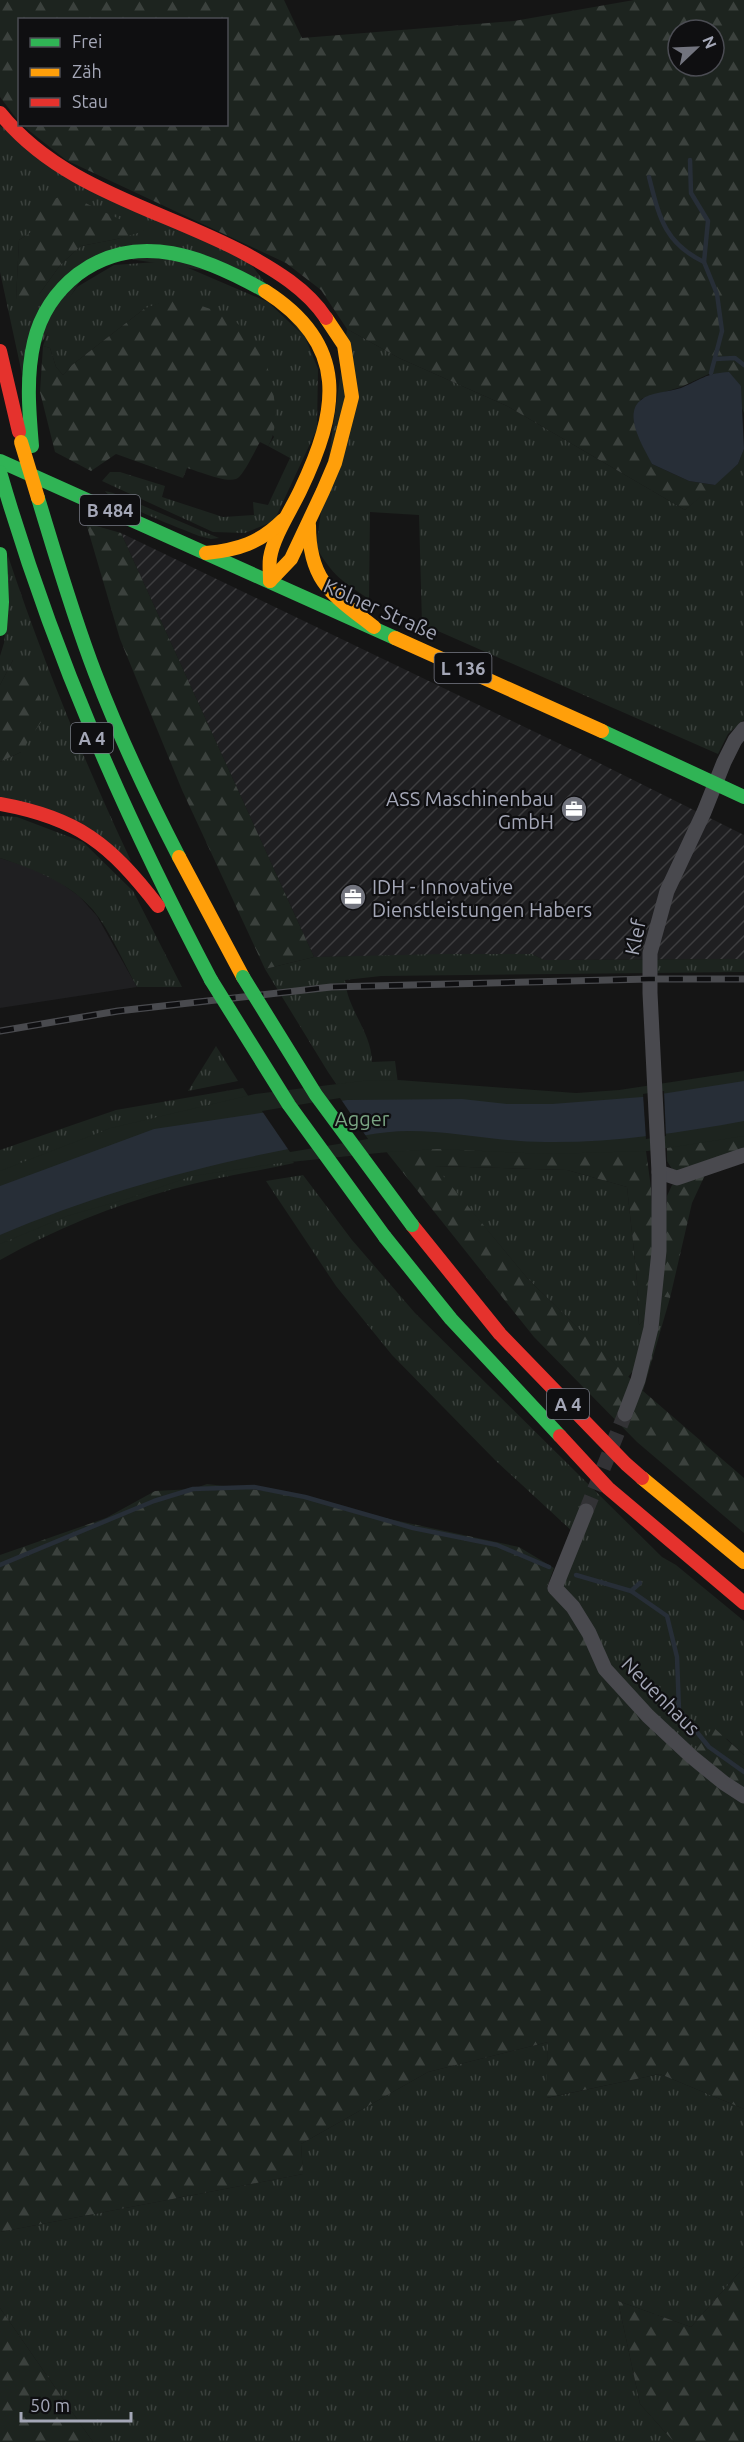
<svg xmlns="http://www.w3.org/2000/svg" width="744" height="2442" viewBox="0 0 744 2442" font-family="Ubuntu,sans-serif">
  <style>
    .built { fill: #1f1f21 }
    .industrial { fill: url(#industrial-furrows) }
    .grass { fill: url(#grass-tufts); fill-rule: evenodd }
    .forest { fill: url(#forest-firs); fill-rule: evenodd }
    .park { fill: #1d241f }
    .water { fill: #272e37 }
    .pier { fill: #151515 }
    .lines { fill: none; stroke-linecap: round; stroke-linejoin: round }
    .stream { stroke: #272e37; stroke-width: 4.5 }
    .street-tunnel { stroke: #323235; stroke-width: 15; stroke-dasharray: 15 8; stroke-linecap: butt }
    .street { stroke: #49494e; stroke-width: 15 }
    .fast { stroke: #30b455; stroke-width: 14 }
    .slow { stroke: #ff9f0a; stroke-width: 14 }
    .jam { stroke: #e5322d; stroke-width: 14 }
    .rail-casing { stroke: #494a4e; stroke-width: 7 }
    .rail { stroke: #0f0f11; stroke-width: 4.5; stroke-dasharray: 14; stroke-linecap: butt }
    .fast-bridge { stroke: #30b455; stroke-width: 14 }
    .slow-bridge { stroke: #ff9f0a; stroke-width: 14 }
    .labels { text-anchor: middle; dominant-baseline: central; stroke-width: 4.5; stroke-linejoin: round; paint-order: stroke }
    .shield { fill: #0f0f11; stroke: #777985; stroke-width: 1.5 }
    .shield-label { font-size: 18px; font-weight: bold; fill: #a4a7b7 }
    .street-label { font-size: 20px; fill: #a4a7b7; stroke: #0f0f11 }
    .poi-label { font-size: 20px; fill: #a4a7b7; stroke: #0f0f11; text-anchor: end }
    .park-label { font-size: 20px; fill: #7aa483; stroke: #0f0f11 }
  </style>
  <defs>
    <pattern id="industrial-furrows" width="10" height="10" patternUnits="userSpaceOnUse" patternTransform="scale(1.5)"><rect width="10" height="10" fill="#1f1f21"/><path d="M-1 1l2-2M0 10L10 0M9 11l2-2" fill="none" stroke="#3d3d3f"/></pattern>
    <pattern id="grass-tufts" width="24" height="20" patternUnits="userSpaceOnUse" patternTransform="scale(1.5)"><rect width="24" height="20" fill="#1d241f"/><path d="M3 7l-1-3M5 7V3M7 7l1-3M15 17l-1-3M17 17v-4M19 17l1-3" fill="none" stroke="#3b413d"/></pattern>
    <pattern id="forest-firs" width="22" height="20" patternUnits="userSpaceOnUse" patternTransform="scale(1.5)"><rect width="22" height="20" fill="#1d241f"/><path d="M5 1l3.5 6h-7zM16 11l3.5 6h-7z" fill="#3b413d"/></pattern>
  </defs>
  <rect width="100%" height="100%" fill="#151515"/>
  <polygon class="built" points="0,858 28,867 58,881 79,896 97,916 137,987 0,1008"/>
  <polygon class="industrial" points="121,533 585,756 744,835 744,959 544,960 532,954 314,957"/>
  <g class="grass">
    <path d="M0,126L250,263L335,374L255,278L97,254L22,374L0,272ZM144,230L117,239L81,246L61,264L40,293L16,300L19,240L30,233Z"/>
    <polygon points="172,261 268,302 305,337 318,369 317,429 274,521 245,533 213,532 102,481 110,472 120,472 165,486 162,497 223,517 254,515 253,502 268,505 290,458 268,446 274,437 201,307 174,298 144,309 72,365 63,375 56,367 50,348 43,346 51,323 77,287 114,265"/>
    <path d="M347,329L399,358L507,406L685,510L738,464L744,449V720L728,734L718,754L422,624L419,515L370,512L369,599C342,581 333,576 316,547Z"/>
    <path d="M105,491L113,493L219,538L211,539L199,536C182,529 113,503 105,491Z"/>
    <path d="M8,556C43,661 84,761 131,861L0,798V762L21,752L13,660L0,685V656L4,643L8,608Z"/>
    <path d="M0,816L17,817L83,842L133,891L182,987H137C123,962 111,932 93,910C69,882 33,869 0,858Z"/>
    <path d="M444,954H532L544,960L744,959V972L381,976L345,980C347,1009 372,1033 372,1062L395,1061L400,1098L347,1100L328,1072L265,969L314,957Z"/>
    <polygon points="216,1046 238,1081 188,1091"/>
    <polygon points="243,1088 260,1114 0,1186 0,1150 116,1110"/>
    <path d="M284,1150L294,1163C254,1172 213,1178 173,1189C112,1206 55,1229 0,1260V1235L47,1215Z"/>
    <polygon points="434,1166 567,1170 627,1187 636,1270 639,1325 649,1315 637,1366 628,1377 528,1279"/>
    <polygon points="303,1175 352,1240 415,1313 662,1557 676,1565 744,1621 744,1755 727,1739 708,1735 694,1753 608,1667 562,1586 573,1532 496,1461 392,1355 336,1286 266,1181"/>
    <polygon points="661,1296 670,1298 643,1391 639,1387"/>
    <polygon points="548,2042 547,2098 660,2074 744,2109 744,2267 691,2327 618,2301 640,2404 674,2442 93,2442 0,2308 0,2232 303,2174 301,2144 428,2072"/>
  </g>
  <g class="forest">
    <path d="M0,0H284L302,38L514,21L634,0H744V413L741,406V386L711,373L681,387L641,399L634,422L652,464L689,481L715,485L685,510L507,406L399,358L347,329L321,290L286,263L66,160L22,125L226,124V20H20L19,122L0,97ZM678,30H714V66H678Z"/>
    <polygon points="66,194 145,231 117,239 81,246 61,264 40,293 24,304 16,300 19,240 30,233 40,205"/>
    <path d="M174,297C187,302 222,311 231,318C244,328 259,345 265,361C274,383 281,427 268,446L260,442C255,450 243,477 236,479C225,483 198,471 187,468L183,478L116,454L91,471L55,452L40,392L43,346L50,348L56,367L63,375L72,365L144,309Z"/>
    <polygon points="86,523 121,533 314,957 265,969 182,790 120,639"/>
    <polygon points="13,660 34,666 43,719 21,752 0,762 0,685"/>
    <polygon points="744,1121 744,1150 681,1171 672,1169 667,1161 667,1132"/>
    <polygon points="373,1135 644,1136 651,1188 653,1235 649,1315 639,1325 636,1270 627,1187 567,1170 435,1166 528,1279 643,1391 744,1478 744,1533 637,1442 534,1337"/>
    <polygon points="705,1175 692,1203 670,1298 661,1296 667,1196 672,1185"/>
    <polygon points="207,1484 300,1495 380,1517 519,1547 554,1568 547,1587 571,1610 601,1671 694,1753 713,1727 744,1755 744,2109 660,2074 546,2098 548,2042 428,2072 301,2144 303,2174 0,2232 0,1555 106,1518 155,1491 193,1489"/>
    <polygon points="744,2267 744,2442 674,2442 640,2404 618,2301 691,2327"/>
    <polygon points="0,2308 93,2442 0,2442"/>
  </g>
  <polygon class="park" points="744,1071 744,1136 648,1151 547,1154 437,1149 389,1152 281,1163 192,1176 130,1198 67,1216 0,1244 0,1171 111,1128 255,1094 362,1081 399,1080 576,1093 619,1090"/>
  <g class="water">
    <path d="M729,372L741,386L744,449L738,464L715,485L689,481L652,464C644,448 622,414 641,400C650,392 669,392 681,388C700,380 706,373 729,372Z"/>
    <path d="M744,1081V1121C680,1133 610,1143 545,1142C500,1142 454,1131 409,1131C380,1131 351,1138 323,1143C215,1161 100,1192 0,1235V1186L154,1129L347,1100L462,1099L507,1104H552L642,1097Z"/>
  </g>
  <g class="pier">
    <polygon points="664,1091 666,1136 646,1139 643,1094"/>
    <polygon points="340,1098 368,1139 290,1152 262,1111"/>
  </g>
  <g class="lines">
    <g class="stream">
      <polyline points="690,160 691,193 708,221 704,262 717,294 722,331 711,373"/>
      <path d="M649,177C659,216 664,243 704,262"/>
      <polyline points="715,359 735,358 744,365"/>
      <polyline points="0,1565 154,1501 193,1489 254,1487 305,1497 413,1528 497,1545 549,1567"/>
      <polyline points="576,1575 631,1591 640,1583"/>
      <polyline points="631,1591 667,1616 677,1657 679,1710 709,1747 744,1772"/>
    </g>
    <polyline class="street-tunnel" points="586,1511 625,1414"/>
    <g class="street">
      <polyline points="659,1172 677,1178 744,1155"/>
      <polyline points="625,1414 638,1380 651,1328 659,1251 659,1172 650,993 650,953 667,891 704,812 724,762 735,740 744,729"/>
      <polyline points="586,1511 555,1588 573,1607 589,1633 605,1669 648,1716 692,1757 724,1783 744,1796"/>
    </g>
    <g class="fast">
      <path d="M32,446C29,411 26,376 34,342C40,315 56,291 78,274C138,229 207,258 265,291"/>
      <polyline points="0,461 395,638"/>
      <path d="M0,472C53,654 123,813 211,980"/>
      <path d="M38,498C56,557 73,616 95,673C119,736 148,797 179,857"/>
      <polyline points="0,554 2,602 0,629"/>
      <polyline points="602,731 744,797"/>
      <polyline points="385,1237 451,1319 560,1436"/>
    </g>
    <g class="slow">
      <path d="M265,291C350,345 339,410 300,491C291,510 273,537 270,558C269,565 270,573 270,581"/>
      <path d="M309,525C309,582 333,595 374,627"/>
      <path d="M206,553C238,550 260,543 283,520"/>
      <polyline points="270,581 291,559 323,491 335,463 352,397 344,345 326,318"/>
      <polyline points="395,638 602,731"/>
      <polyline points="179,857 243,977"/>
      <polyline points="642,1478 744,1562"/>
    </g>
    <g class="jam">
      <path d="M0,113C61,189 161,209 244,253C275,270 307,289 326,318"/>
      <polyline points="0,351 19,432"/>
      <path d="M0,804C78,818 110,844 158,906"/>
      <polyline points="412,1225 500,1334 626,1464 642,1478"/>
      <polyline points="560,1436 608,1488 744,1603"/>
    </g>
    <g class="rail-casing">
      <polyline id="rail" points="0,1031 118,1011 331,987 649,979 744,979"/>
    </g>
    <use href="#rail" class="rail"/>
    <g class="fast-bridge">
      <polyline points="243,977 316,1095 412,1225"/>
      <polyline points="211,980 289,1105 385,1237"/>
    </g>
    <polyline class="slow-bridge" points="21,442 38,498"/>
  </g>
  <defs>
    <g id="office-disc" transform="scale(1.35)"><circle r="9.5" fill="#72747e" stroke="#0f0f11"/><path d="M-6-3h4V-5.5h4V-3h4V5H-6ZM-1-4.5V-3h2v-1.5ZM-6 0V1H6V0Z" fill="#fff"/></g>
  </defs>
  <g fill-rule="evenodd">
    <use href="#office-disc" x="574" y="809"/>
    <use href="#office-disc" x="353" y="897"/>
  </g>
  <g class="labels">
    <g class="shield">
      <rect x="80" y="495" width="60" height="30" rx="4.5"/>
      <rect x="434.5" y="653" width="57" height="30" rx="4.5"/>
      <rect x="71" y="723" width="42" height="30" rx="4.5"/>
      <rect x="547" y="1389" width="42" height="30" rx="4.5"/>
    </g>
    <g class="shield-label">
      <text x="110" y="510">B 484</text>
      <text x="463" y="668">L 136</text>
      <text x="92" y="738">A 4</text>
      <text x="568" y="1404">A 4</text>
    </g>
    <g class="street-label">
      <text transform="translate(381 609) rotate(24)">Kölner Straße</text>
      <text transform="translate(635 937) rotate(-78)">Klef</text>
      <text transform="translate(661 1696) rotate(45)">Neuenhaus</text>
    </g>
    <g class="poi-label">
      <text x="554" y="798">ASS Maschinenbau<tspan x="554" dy="23">GmbH</tspan></text>
      <text x="372" y="886" text-anchor="start">IDH - Innovative<tspan x="372" dy="23">Dienstleistungen Habers</tspan></text>
    </g>
    <g class="park-label">
      <text x="362" y="1118">Agger</text>
    </g>
  </g>
  <rect x="18" y="18" width="210" height="108" fill="#0f0f11" stroke="#4b4c53" stroke-width="1.5"/>
  <rect x="30" y="38" width="30" height="9" fill="#30b455" stroke="#4b4c53" stroke-width="1.5"/>
  <text x="72" y="48" font-size="18" fill="#a4a7b7">Frei</text>
  <rect x="30" y="68" width="30" height="9" fill="#ff9f0a" stroke="#4b4c53" stroke-width="1.5"/>
  <text x="72" y="78" font-size="18" fill="#a4a7b7">Zäh</text>
  <rect x="30" y="98" width="30" height="9" fill="#e5322d" stroke="#4b4c53" stroke-width="1.5"/>
  <text x="72" y="108" font-size="18" fill="#a4a7b7">Stau</text>
  <g transform="translate(696 48) rotate(67)"><circle r="28" fill="#0f0f11" stroke="#4b4c53" stroke-width="1.5"/>
  <path d="M0-4.5L10 22L0 15L-10 22Z" fill="#72747e"/>
  <text y="-9" font-size="16" font-weight="bold" text-anchor="middle" fill="#a4a7b7">N</text>
  </g>
  <path d="M21 2412v9h110v-9" fill="none" stroke="#a4a7b7" stroke-width="3"/>
  <text x="30" y="2412" font-size="18" fill="#a4a7b7" stroke="#0f0f11" stroke-width="4.5" paint-order="stroke">50 m</text>
</svg>
